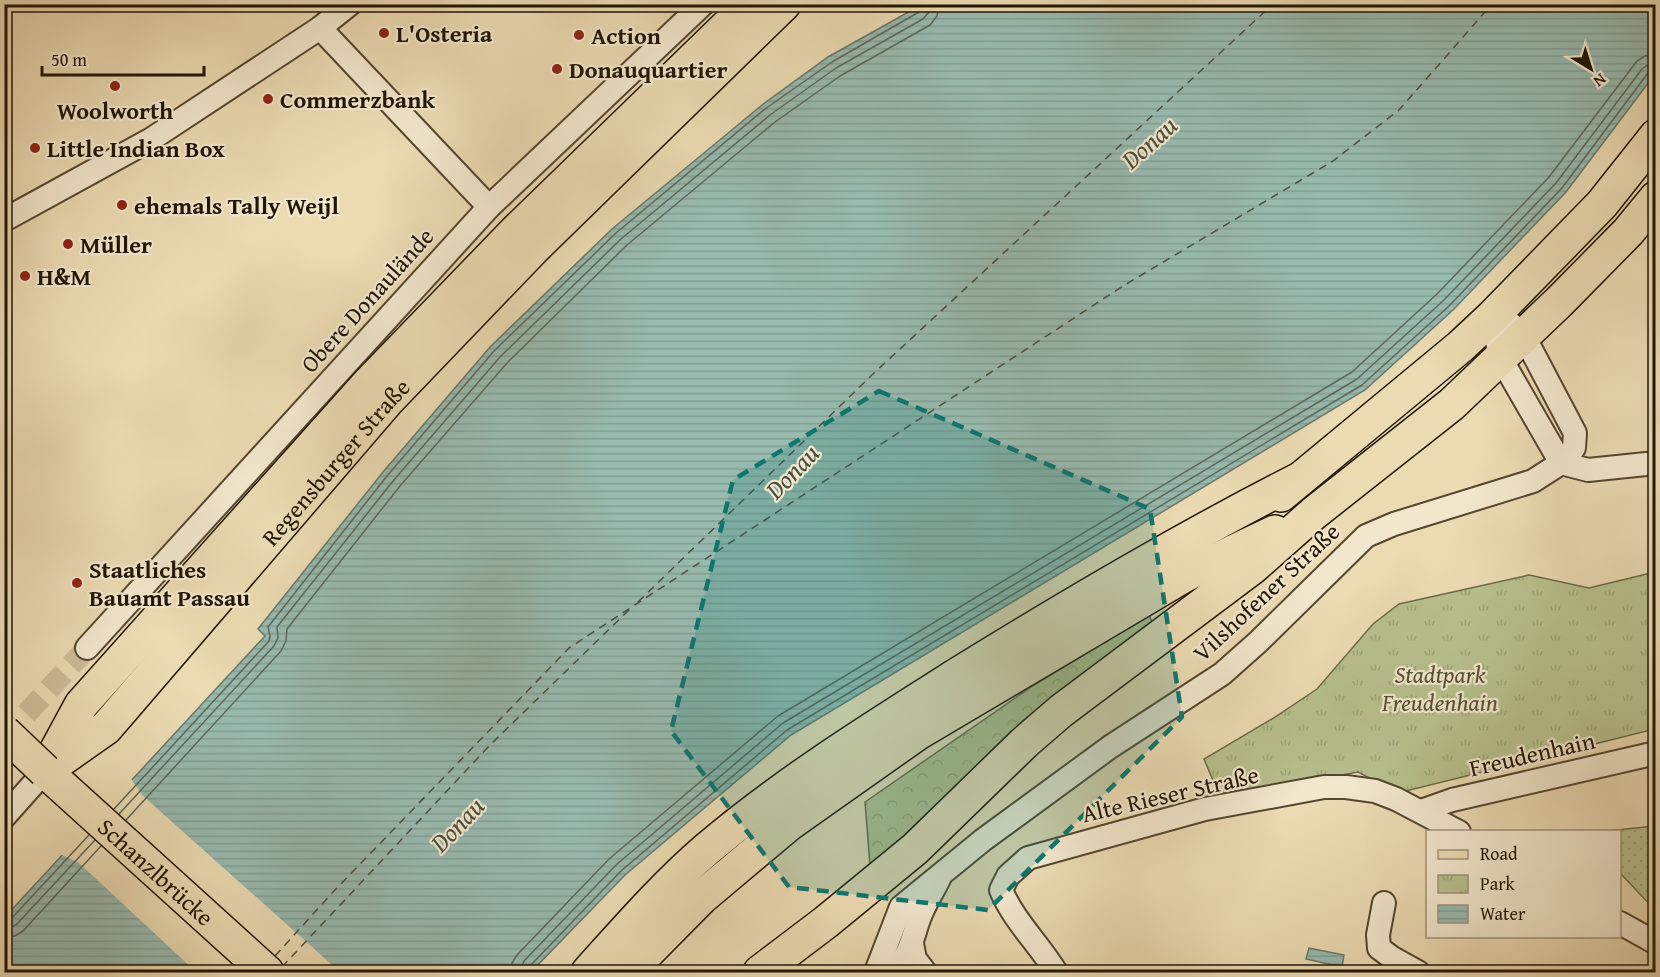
<svg xmlns="http://www.w3.org/2000/svg" width="1660" height="977" viewBox="0 0 1660 977" font-family="'Gentium Book Plus',serif">
  <style>
    .grass { fill: url(#grass-dots); stroke: #6c6a49; stroke-width: 1.5 }
    .forest { fill: url(#forest-crowns); stroke: #6c6a49; stroke-width: 1.5 }
    .park { fill: url(#park-tufts); stroke: #6c6a49; stroke-width: 1.5 }
    .water { fill: url(#water-rules); stroke: #68786b; stroke-width: 1.5 }
    .pier { fill: #ebdab2 }
    .lines { fill: none; stroke-linecap: round; stroke-linejoin: round }
    .shore { stroke: #5c685a; stroke-width: 1.5 }
    .ferry { stroke: #4b4f40; stroke-width: 1.5; stroke-dasharray: 8 6; stroke-linecap: butt }
    .street-tunnel { stroke: #cdbc98; stroke-width: 22; stroke-dasharray: 22 11; stroke-linecap: butt }
    .street-casing { stroke: #544630; stroke-width: 26 }
    .primary-casing { stroke: #211505; stroke-width: 36 }
    .street { stroke: #f2e7cd; stroke-width: 22 }
    .primary { stroke: #ebdab2; stroke-width: 33 }
    .primary-bridge-casing { stroke: #211505; stroke-width: 36; stroke-linecap: butt }
    .primary-bridge { stroke: #ebdab2; stroke-width: 33 }
    .marked { fill: #0f766e; fill-opacity: 0.2; stroke: #0f766e; stroke-width: 4.5; stroke-dasharray: 12 8; stroke-linejoin: round }
    .poi-dot { fill: #8f2418; stroke: #f2e7cd; stroke-width: 2 }
    .labels { text-anchor: middle; dominant-baseline: central; stroke-width: 4.5; stroke-linejoin: round; paint-order: stroke }
    .poi-label { font-size: 24px; font-weight: bold; fill: #211505; stroke: #f2e7cd; text-anchor: start }
    .street-label { font-size: 24px; fill: #211505; stroke: #f2e7cd }
    .park-label { font-size: 24px; font-style: italic; fill: #565135; stroke: #f2e7cd }
    .water-label { font-size: 26px; font-style: italic; fill: #4b4f40; stroke: #f2e7cd }
  </style>
  <defs>
    <pattern id="grass-dots" width="8" height="8" patternUnits="userSpaceOnUse" patternTransform="scale(1.5)"><rect width="8" height="8" fill="#b7c08d"/><path d="M2 2h.1M6 6h.1" fill="none" stroke="#9da478" stroke-width="1.8" stroke-linecap="round"/></pattern>
    <pattern id="forest-crowns" width="20" height="18" patternUnits="userSpaceOnUse" patternTransform="scale(1.5)"><rect width="20" height="18" fill="#b7c08d"/><path d="M2 6a3 3 0 1 1 6 0M12 15a3 3 0 1 1 6 0" fill="none" stroke="#9da478"/></pattern>
    <pattern id="park-tufts" width="24" height="20" patternUnits="userSpaceOnUse" patternTransform="scale(1.5)"><rect width="24" height="20" fill="#b7c08d"/><path d="M3 7l-1-3M5 7V3M7 7l1-3M15 17l-1-3M17 17v-4M19 17l1-3" fill="none" stroke="#9da478"/></pattern>
    <pattern id="water-rules" width="6" height="5" patternUnits="userSpaceOnUse" patternTransform="scale(1.5)"><rect width="6" height="5" fill="#98baaf"/><path d="M0 2.5h6" fill="none" stroke="#839f95"/></pattern>
  </defs>
  <rect width="100%" height="100%" fill="#ebdab2"/>
  <filter id="stains"><feTurbulence type="fractalNoise" baseFrequency=".00333" numOctaves="4"/><feColorMatrix values="0 0 0 0 .2 0 0 0 0 .09 0 0 0 0 .02 0 0 0 .5 -.17"/></filter>
  <radialGradient id="worn" r=".72"><stop offset=".6" stop-color="#630" stop-opacity="0"/><stop offset="1" stop-color="#630" stop-opacity=".3"/></radialGradient>
  <polygon class="grass" points="1655,826 1656,826 1655,910 1620,873 1620,832 1606,831"/>
  <polygon class="forest" points="1149,615 1154,626 903,840 870,865 865,802 1034,685"/>
  <polygon class="park" points="1655,572 1655,729 1398,793 1358,772 1220,797 1204,759 1272,719 1317,689 1373,624 1399,604 1529,575 1589,588"/>
  <g class="water">
    <polygon points="921,5 1655,5 1655,74 1566,192 1453,310 1365,390 791,735 625,875 531,972 5,972 4,918 265,636 258,629 383,472 490,347 612,229 762,105 828,57"/>
    <polygon points="1309,948 1344,955 1342,967 1306,959"/>
  </g>
  <polygon class="pier" points="130,777 142,795 340,972 196,972 79,863 60,854"/>
  <g class="lines">
    <g class="shore">
      <polyline points="114,809 269,641 270,636 268,627 387,476 494,351 616,233 765,109 832,62 919,12 922,4"/>
      <polyline points="119,814 274,646 278,638 277,627 393,481 500,357 621,239 770,115 836,68 923,19 929,12 930,4"/>
      <polyline points="126,820 281,651 286,641 287,629 400,486 507,363 627,245 775,122 840,76 930,25 937,16 939,4"/>
      <polyline points="4,921 11,919 89,835"/>
      <polyline points="4,929 16,925 95,840"/>
      <polyline points="4,938 15,936 23,931 101,846"/>
      <polyline points="511,972 512,963 517,955 609,859 778,716 1352,372 1437,294 1549,177 1637,61 1645,56 1656,54"/>
      <polyline points="520,972 524,961 616,865 783,723 1357,379 1444,300 1556,183 1642,69 1649,64 1656,63"/>
      <polyline points="528,972 530,966 621,871 787,730 1362,385 1449,306 1562,188 1648,73 1656,71"/>
    </g>
    <g class="ferry">
      <polyline points="638,602 874,373 1273,4"/>
      <polyline points="275,956 334,891 569,648 1123,286 1333,161 1399,110 1492,4"/>
      <polyline points="282,967 490,745 632,607"/>
    </g>
    <polyline class="street-tunnel" points="4,738 87,648"/>
    <g class="street-casing">
      <g id="street">
        <polyline points="320,28 489,207"/>
        <polyline points="4,220 150,140 320,28 350,4"/>
        <polyline points="87,648 489,207 703,4"/>
        <polyline points="1421,811 1452,800 1656,753"/>
        <polyline points="4,817 45,771"/>
        <polyline points="1384,903 1378,935 1379,948 1391,957 1418,972"/>
        <polyline points="1620,923 1656,943"/>
        <polyline points="912,944 915,959 925,972"/>
        <polyline points="876,972 901,907 983,840 1110,747 1222,674 1258,642 1366,536 1394,524 1533,481 1561,463 1574,448 1575,433 1524,336 1510,323 1492,317 1500,357 1561,463 1588,470 1656,463"/>
        <path d="M891,972C912,957 912,935 921,914C926,902 933,891 939,879"/>
        <path d="M1056,972C1039,944 1014,921 1001,890L1008,876L1028,858L1205,809L1324,787H1346L1375,791L1396,799L1459,832"/>
      </g>
    </g>
    <g class="primary-casing">
      <g id="primary">
        <polyline points="1281,495 1461,346 1492,317 1602,204 1656,136"/>
        <polyline points="49,764 81,705 368,384 516,231 750,4"/>
        <path id="s1" d="M45,771L106,728L388,400L534,248L784,4"/>
        <path id="s2" d="M45,771L267,972"/>
        <path d="M588,972C626,930 664,886 707,849C786,782 873,728 960,673C1070,605 1182,539 1298,480"/>
        <polyline points="628,972 701,898 789,824 918,733 1185,575 1275,532"/>
        <polyline points="760,972 826,922 915,849 1024,743 1061,711 1253,567 1314,513 1452,404 1559,302 1628,232 1656,198"/>
      </g>
    </g>
    <use href="#street" class="street"/>
    <use href="#primary" class="primary"/>
    <g class="primary-bridge-casing">
      <polyline id="primary-bridge" points="4,732 45,771"/>
    </g>
    <use href="#primary-bridge" class="primary-bridge"/>
  </g>
  <path class="marked" d="M879,391L1150,509L1182,717L988,910L789,887L671,731L733,480Z"/>
  <g class="poi-dot">
    <circle cx="384" cy="33" r="6"/>
    <circle cx="579" cy="35" r="6"/>
    <circle cx="557" cy="69" r="6"/>
    <circle cx="115" cy="86" r="6"/>
    <circle cx="268" cy="99" r="6"/>
    <circle cx="35" cy="148" r="6"/>
    <circle cx="122" cy="205" r="6"/>
    <circle cx="68" cy="244" r="6"/>
    <circle cx="25" cy="276" r="6"/>
    <circle cx="77" cy="583" r="6"/>
  </g>
  <g class="labels">
    <g class="poi-label">
      <text x="396" y="33">L'Osteria</text>
      <text x="591" y="35">Action</text>
      <text x="569" y="69">Donauquartier</text>
      <text x="280" y="99">Commerzbank</text>
      <text x="115" y="110" text-anchor="middle">Woolworth</text>
      <text x="47" y="148">Little Indian Box</text>
      <text x="134" y="205">ehemals Tally Weijl</text>
      <text x="80" y="244">Müller</text>
      <text x="37" y="276">H&amp;M</text>
      <text x="89" y="569">Staatliches<tspan x="89" dy="28">Bauamt Passau</tspan></text>
    </g>
    <g class="street-label">
      <text transform="translate(367 300) rotate(-48)">Obere Donaulände</text>
      <text stroke="none"><textPath href="#s1" startOffset="426">Regensburger Straße</textPath></text>
      <text transform="translate(1266 592) rotate(-43)">Vilshofener Straße</text>
      <text transform="translate(1532 754) rotate(-13)">Freudenhain</text>
      <text transform="translate(1170 794) rotate(-13)">Alte Rieser Straße</text>
      <text stroke="none"><textPath href="#s2" startOffset="150">Schanzlbrücke</textPath></text>
    </g>
    <g class="park-label">
      <text x="1440" y="674">Stadtpark<tspan x="1440" dy="28">Freudenhain</tspan></text>
    </g>
    <g class="water-label">
      <text transform="translate(1149 142) rotate(-42)">Donau</text>
      <text transform="translate(792 471) rotate(-46)">Donau</text>
      <text transform="translate(457 824) rotate(-46)">Donau</text>
    </g>
  </g>
  <rect width="1660" height="977" fill="none" stroke="#ebdab2" stroke-width="24"/>
  <rect x="6" y="6" width="1648" height="965" fill="none" stroke="#211505" stroke-width="3"/>
  <rect x="12" y="12" width="1636" height="953" fill="none" stroke="#211505" stroke-width="1.5"/>
  <rect x="1426" y="830" width="195" height="108" fill="#f2e7cd" stroke="#9e937d" stroke-width="1.5"/>
  <rect x="1438" y="850" width="30" height="9" fill="#ebdab2" stroke="#9e937d" stroke-width="1.5"/>
  <text x="1480" y="860" font-size="18" fill="#211505">Road</text>
  <rect x="1438" y="875" width="30" height="18" fill="url(#park-tufts)" stroke="#9e937d" stroke-width="1.5"/>
  <text x="1480" y="890" font-size="18" fill="#211505">Park</text>
  <rect x="1438" y="905" width="30" height="18" fill="url(#water-rules)" stroke="#9e937d" stroke-width="1.5"/>
  <text x="1480" y="920" font-size="18" fill="#211505">Water</text>
  <g transform="translate(1591 69) rotate(142)" stroke="#f2e7cd" stroke-width="4.5" paint-order="stroke">
  <path d="M0-4.5L10 22L0 15L-10 22Z" fill="#211505"/>
  <text y="-9" font-size="16" font-weight="bold" text-anchor="middle" fill="#211505">N</text>
  </g>
  <path d="M42 66v9h162v-9" fill="none" stroke="#211505" stroke-width="3"/>
  <text x="51" y="66" font-size="18" fill="#211505" stroke="#f2e7cd" stroke-width="4.5" paint-order="stroke">50 m</text>
  <rect width="100%" height="100%" filter="url(#stains)"/>
  <rect width="100%" height="100%" fill="url(#worn)"/>
</svg>
